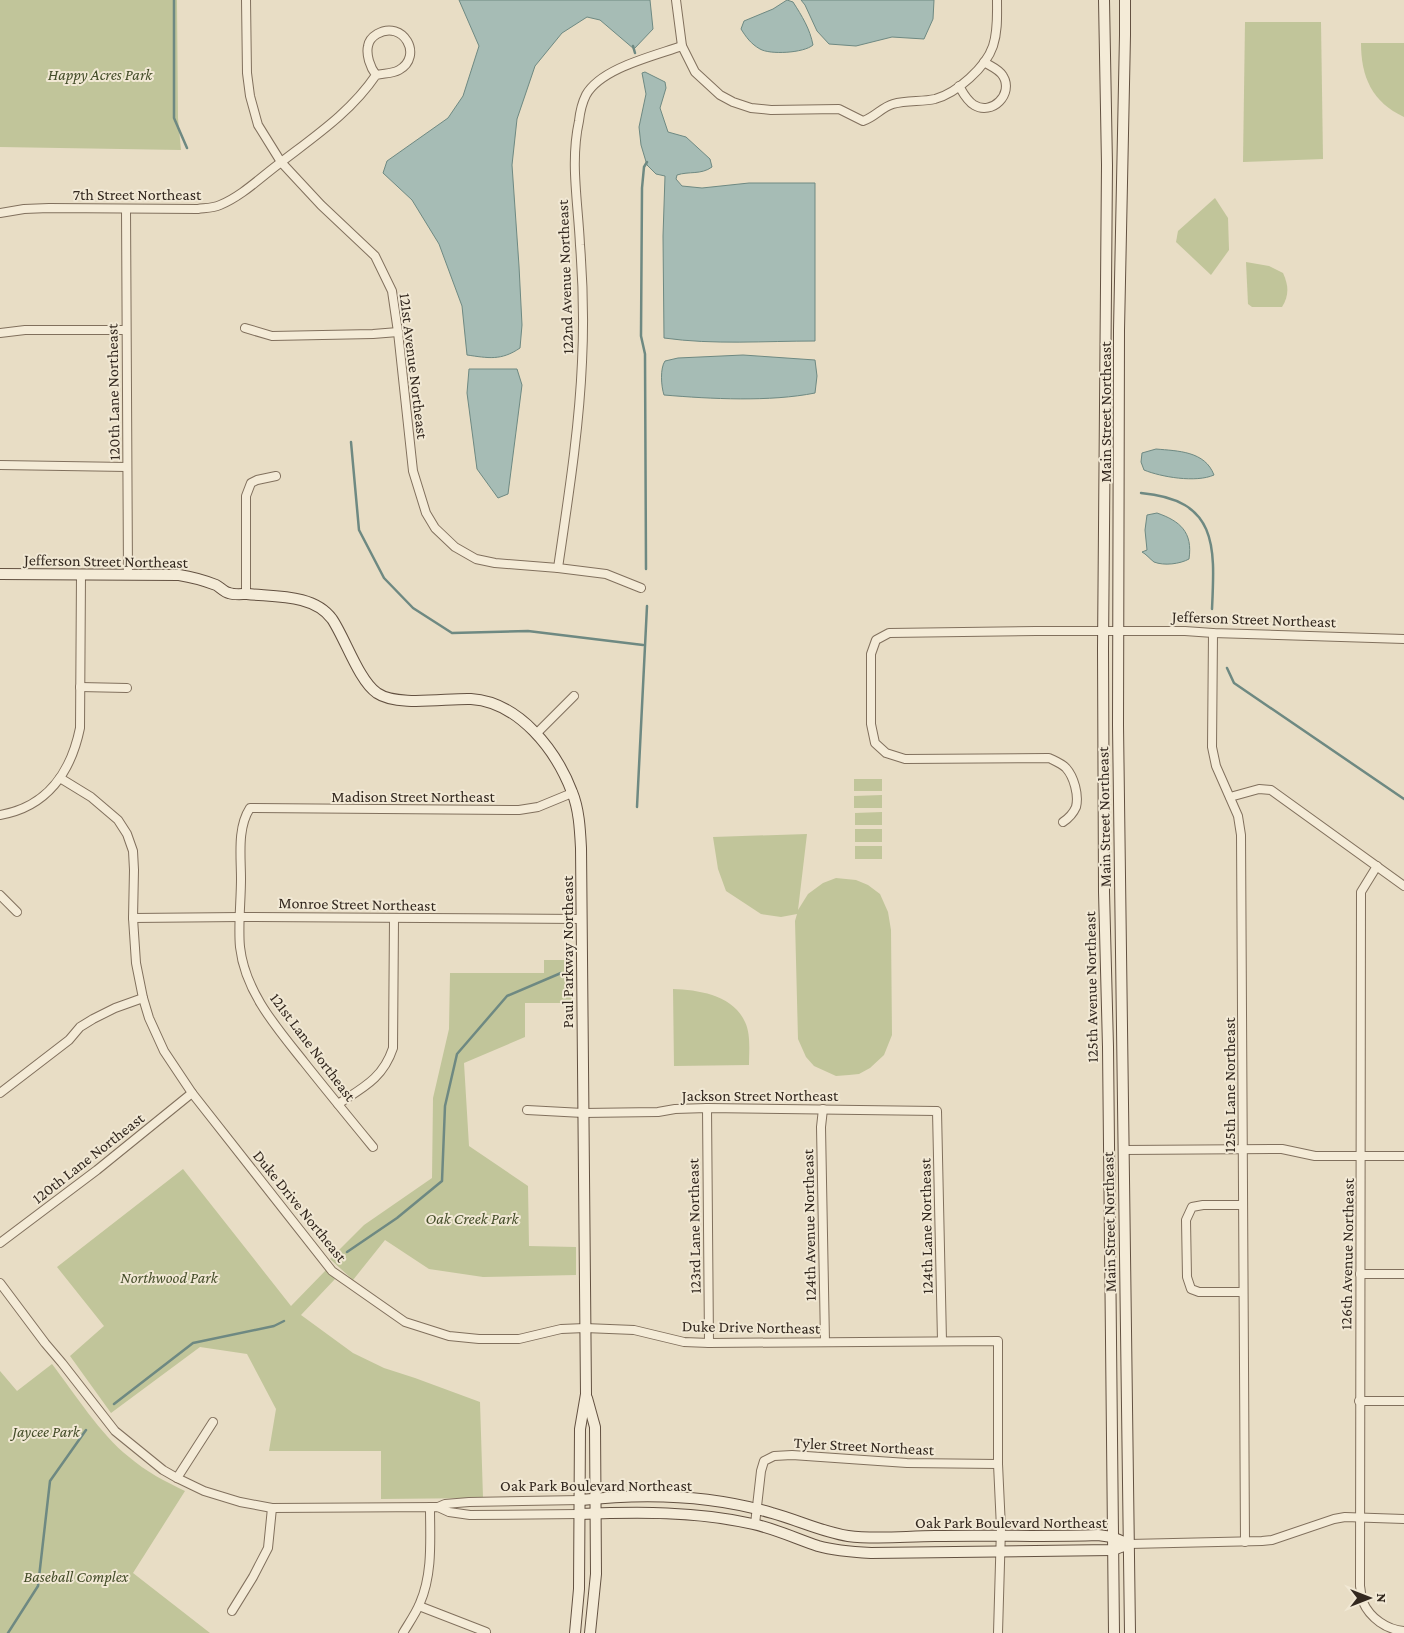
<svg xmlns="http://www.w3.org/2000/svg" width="1404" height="1633" viewBox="0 0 1404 1633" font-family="'Crimson Pro',serif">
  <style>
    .green { fill: #c1c59a }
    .water { fill: #a6bcb5; stroke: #6e8982 }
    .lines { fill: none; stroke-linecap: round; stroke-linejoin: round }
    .stream { stroke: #6e8982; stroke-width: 2.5 }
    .street-casing { stroke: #81705d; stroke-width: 10 }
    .secondary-casing { stroke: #635141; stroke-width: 12 }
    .street { stroke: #f4ebd7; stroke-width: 8 }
    .secondary { stroke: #f4ebd7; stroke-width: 10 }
    .labels { text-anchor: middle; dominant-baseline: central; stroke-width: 4; stroke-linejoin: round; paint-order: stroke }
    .park-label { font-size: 16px; font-style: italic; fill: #444d29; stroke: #f1e8d4 }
    .street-label { font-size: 16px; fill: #33281f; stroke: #f1e8d4 }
  </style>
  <rect width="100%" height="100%" fill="#e8ddc5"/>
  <g class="green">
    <polygon points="0,0 177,0 178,118 181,150 0,147"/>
    <polygon points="1245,22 1321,22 1323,159 1243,162"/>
    <path d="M1361,43H1404V117C1372,102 1361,77 1361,43Z"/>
    <polygon points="1215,198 1228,218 1229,250 1211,275 1176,242 1178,231"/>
    <path d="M1246,262L1269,266L1283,273C1289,286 1289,296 1282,307H1252L1248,304Z"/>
    <rect x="854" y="779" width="28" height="12"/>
    <polygon points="882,795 882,808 854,808 854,796"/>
    <polygon points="882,812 882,825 855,825 855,813"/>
    <rect x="855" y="829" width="27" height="13"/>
    <polygon points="807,834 798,910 808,894 823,883 836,878 856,880 868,885 880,894 888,912 891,930 892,1035 884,1055 870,1068 859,1074 849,1075 836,1076 814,1066 806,1057 798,1039 795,921 797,914 781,917 761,914 726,891 718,869 713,837"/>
    <rect x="855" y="846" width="27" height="13"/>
    <polygon points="544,960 572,960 572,1003 525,1003 525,1037 464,1063 469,1146 528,1186 529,1246 576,1247 576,1275 483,1277 429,1269 385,1240 353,1280 330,1259 364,1225 432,1178 433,1098 449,1029 450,973 544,973"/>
    <path d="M673,989C699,990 733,995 745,1022C751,1034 749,1052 749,1065L674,1066Z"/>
    <polygon points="183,1169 291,1306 326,1270 335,1279 301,1315 353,1353 384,1368 415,1378 480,1402 483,1498 381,1499 381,1451 269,1451 276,1409 247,1354 200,1347 111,1413 70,1356 104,1326 57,1267"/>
    <path d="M52,1364C75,1394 100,1434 129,1457C145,1471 166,1482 185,1491L133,1573L210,1633H0V1371L17,1391Z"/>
  </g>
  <g class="water">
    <path d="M459,0H650L653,29L634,49L600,20L587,17L562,33L535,66L517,119L512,165L519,266L522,325L520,348C501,361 488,358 467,355L462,306L439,244L412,200L383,173L387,161L448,118L463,96L479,46Z"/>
    <path d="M787,0L793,2C802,16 810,29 813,45C804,53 770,55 760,49C751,44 746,37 741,29L744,21L773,9Z"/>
    <polygon points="801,0 934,0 933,19 924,39 892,37 856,46 829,44 817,31 805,5"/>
    <path d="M645,72L665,82L666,88L660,108L668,132L686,137L710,159L712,167C701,175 689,171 677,175L676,179L682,186L702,188L749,183H815V341C765,341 713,345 664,338L663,236L665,176L656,174L647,165L641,145L639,127L646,94L642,73Z"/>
    <path d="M743,355L815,360L817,376L815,393C770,402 711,399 664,395C661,386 660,368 665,361L678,358Z"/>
    <polygon points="469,369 517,369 522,385 508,494 498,498 477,469 467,393"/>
    <path d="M1156,449C1178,451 1205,451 1214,475C1196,483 1161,477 1144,470L1141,462L1142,453Z"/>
    <path d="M1157,513C1180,521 1193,532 1189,559C1180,564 1164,566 1154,562C1150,559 1146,554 1142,552L1147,550L1145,530L1147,515Z"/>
  </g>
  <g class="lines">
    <g class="stream">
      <polyline points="174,0 174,118 187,148"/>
      <polyline points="633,46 635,53"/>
      <polyline points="351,442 359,530 384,578 413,608 452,633 528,631 643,645"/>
      <path d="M1141,493C1218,500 1215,546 1212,609"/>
      <polyline points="646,569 645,354 641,336 642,188 644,167 647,162"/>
      <polyline points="1227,668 1234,683 1404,799"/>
      <polyline points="637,807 647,606"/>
      <polyline points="347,1252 397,1218 442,1181 445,1106 457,1054 507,996 561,973"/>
      <polyline points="114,1404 193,1343 274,1326 284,1321"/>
      <polyline points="8,1633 38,1586 50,1481 86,1430"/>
    </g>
    <g class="street-casing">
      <g id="street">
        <polyline points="246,0 247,73 250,96 258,125 281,162 321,205 375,256 392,291 398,332 413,471 426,513 435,528 455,547 476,559 495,563 558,568 606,574 641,588"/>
        <path d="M676,0L682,46L695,72L720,95L733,102L751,108L771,110L839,109L863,121C875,117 882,107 893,104C907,100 922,102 935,99C957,93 986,67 993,46C998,31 997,15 997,0"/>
        <path d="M959,86C963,93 967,101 974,105C992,116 1014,94 1003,76C999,69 990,66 984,62"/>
        <polyline points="126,209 128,575"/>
        <path d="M0,213L24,209L49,208L198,209C205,208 213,208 220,205C242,196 261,177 280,163C315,136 351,112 376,75C384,73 392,74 399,70C424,56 403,19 377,34C372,37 369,40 368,46C366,55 370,67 376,75"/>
        <polyline points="245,328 272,336 373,334 398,332"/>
        <polyline points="0,333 25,330 125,330"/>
        <polyline points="0,465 127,467"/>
        <path d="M558,568C568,499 579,431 582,362C584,323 583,283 580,245C578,202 570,162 579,121C580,112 582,103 586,95C601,68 654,56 682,46"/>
        <polyline points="246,594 246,496 251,483 257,480 276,476"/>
        <polyline points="1213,633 1212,747 1216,766 1238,816 1241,835 1245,1542"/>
        <polyline points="80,687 127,688"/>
        <polyline points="537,733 574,696"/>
        <polyline points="60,778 91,797 118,820 127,834 133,851 134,870 133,918 136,963 143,998 149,1018 164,1051 192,1093 332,1271 405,1322 449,1336 479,1339 519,1339 561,1329 585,1328 634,1330 684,1342 709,1343 998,1341 998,1464 1001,1528 998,1633"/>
        <polyline points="1230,797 1259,789 1271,790 1404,886"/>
        <path d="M0,815C47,807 71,772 80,728L81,574"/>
        <path d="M1063,822C1069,818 1073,814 1076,807C1079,795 1074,777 1066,768C1061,763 1055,761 1049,758L905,759L886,753L875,743L871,724V654L876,640L889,633L1036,631H1185L1213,633L1404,639"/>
        <path d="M1377,866L1361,892L1360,1586C1361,1591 1361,1597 1363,1602C1370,1618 1387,1630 1404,1631"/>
        <polyline points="0,895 17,912"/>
        <polyline points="133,918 241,917 581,919"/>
        <polyline points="0,1093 69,1040 80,1027 93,1019 115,1008 143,998"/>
        <path d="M338,1104C364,1087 383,1078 393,1048L394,919"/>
        <polyline points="707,1108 709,1343"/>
        <polyline points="823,1109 821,1127 825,1342"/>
        <polyline points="527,1110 583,1113 658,1112 675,1109 707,1108 937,1111 942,1341"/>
        <path d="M373,1147C350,1119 327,1091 304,1062C277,1028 245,992 240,947C238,926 241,900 241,879C241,856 237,828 250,808L519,810L538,807L572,793"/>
        <polyline points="1123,1150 1282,1149 1315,1156 1404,1156"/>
        <polyline points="0,1243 97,1170 192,1093"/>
        <polyline points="1360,1274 1404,1274"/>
        <polyline points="0,1283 45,1343 62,1363 115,1431 163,1470 177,1478 204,1491 240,1502 272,1508 438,1507 449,1512 470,1515 579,1514"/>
        <polyline points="1243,1292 1199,1292 1191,1289 1187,1277 1186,1220 1192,1207 1203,1205 1243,1205"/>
        <polyline points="1359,1401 1404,1401"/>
        <polyline points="177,1478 213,1422"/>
        <polyline points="438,1507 445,1504 469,1502 581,1500"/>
        <polyline points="755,1524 761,1471 764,1461 774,1456 792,1455 907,1463 998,1464"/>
        <polyline points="1129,1544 1262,1541 1272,1540 1334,1519 1345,1517 1404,1519"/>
        <polyline points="419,1606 486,1632"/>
        <polyline points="232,1611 253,1577 268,1548 272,1508"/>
        <path d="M403,1633C409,1623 416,1613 420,1603C433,1573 430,1539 430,1507"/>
      </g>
    </g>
    <g class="secondary-casing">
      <g id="secondary">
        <polyline points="1104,0 1107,165 1103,649 1104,892 1108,1047 1114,1633"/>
        <polyline points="1125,0 1125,35 1119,330 1118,725 1130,1633"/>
        <path d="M0,574L179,575C192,577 203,580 216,585C220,587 224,592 229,593C234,595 242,594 247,594C275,597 314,594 332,619C345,638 359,681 377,693C397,707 447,698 471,699C519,702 556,750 572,792C579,809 580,829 581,848L586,1394L580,1429L579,1589L575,1633"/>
        <polyline points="587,1398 595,1427 596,1574 590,1633"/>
        <path d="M581,1500C644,1493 711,1495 772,1513C798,1520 822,1532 848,1536C877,1540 907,1536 935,1536C989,1535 1044,1537 1098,1535L1112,1537L1129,1544"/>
        <path d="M579,1514C638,1512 696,1511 753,1524C776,1529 797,1539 818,1546C836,1551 853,1552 871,1553L1113,1550L1129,1544"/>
      </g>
    </g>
    <use href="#street" class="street"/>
    <use href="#secondary" class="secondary"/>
  </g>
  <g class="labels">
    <g class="park-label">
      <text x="100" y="74">Happy Acres Park</text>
      <text x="472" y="1218">Oak Creek Park</text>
      <text x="169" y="1277">Northwood Park</text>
      <text x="46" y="1431">Jaycee Park</text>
      <text x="76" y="1576">Baseball Complex</text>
    </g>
    <g class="street-label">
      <text x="137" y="194">7th Street Northeast</text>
      <text transform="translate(565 277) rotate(-92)">122nd Avenue Northeast</text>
      <text transform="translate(414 366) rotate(83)">121st Avenue Northeast</text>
      <text transform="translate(113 392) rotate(-91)">120th Lane Northeast</text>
      <text transform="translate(1105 412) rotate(-90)">Main Street Northeast</text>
      <text transform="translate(106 561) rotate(1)">Jefferson Street Northeast</text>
      <text transform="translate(1254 619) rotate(2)">Jefferson Street Northeast</text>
      <text x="413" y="796">Madison Street Northeast</text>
      <text transform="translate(1104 817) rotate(-91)">Main Street Northeast</text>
      <text transform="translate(357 904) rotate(1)">Monroe Street Northeast</text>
      <text transform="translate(567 952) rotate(-90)">Paul Parkway Northeast</text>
      <text transform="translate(1091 987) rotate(-91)">125th Avenue Northeast</text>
      <text transform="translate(313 1047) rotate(53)">121st Lane Northeast</text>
      <text transform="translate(1229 1085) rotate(-90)">125th Lane Northeast</text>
      <text x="760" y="1095">Jackson Street Northeast</text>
      <text transform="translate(88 1158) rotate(-38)">120th Lane Northeast</text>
      <text transform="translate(300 1206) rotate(51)">Duke Drive Northeast</text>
      <text transform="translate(1109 1222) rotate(-91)">Main Street Northeast</text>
      <text transform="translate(809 1225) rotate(-91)">124th Avenue Northeast</text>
      <text transform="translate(694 1226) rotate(-91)">123rd Lane Northeast</text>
      <text transform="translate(926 1226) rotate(-91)">124th Lane Northeast</text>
      <text transform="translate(1347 1254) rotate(-89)">126th Avenue Northeast</text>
      <text transform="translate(751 1327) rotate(1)">Duke Drive Northeast</text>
      <text transform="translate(864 1446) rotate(3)">Tyler Street Northeast</text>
      <text x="596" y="1485">Oak Park Boulevard Northeast</text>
      <text x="1011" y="1522">Oak Park Boulevard Northeast</text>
    </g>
  </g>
  <g transform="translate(1369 1598) rotate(90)" stroke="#f1e8d4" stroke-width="4" paint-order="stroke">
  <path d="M0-4L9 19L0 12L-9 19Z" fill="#33281f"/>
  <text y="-8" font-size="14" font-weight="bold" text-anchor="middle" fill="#33281f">N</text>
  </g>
</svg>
